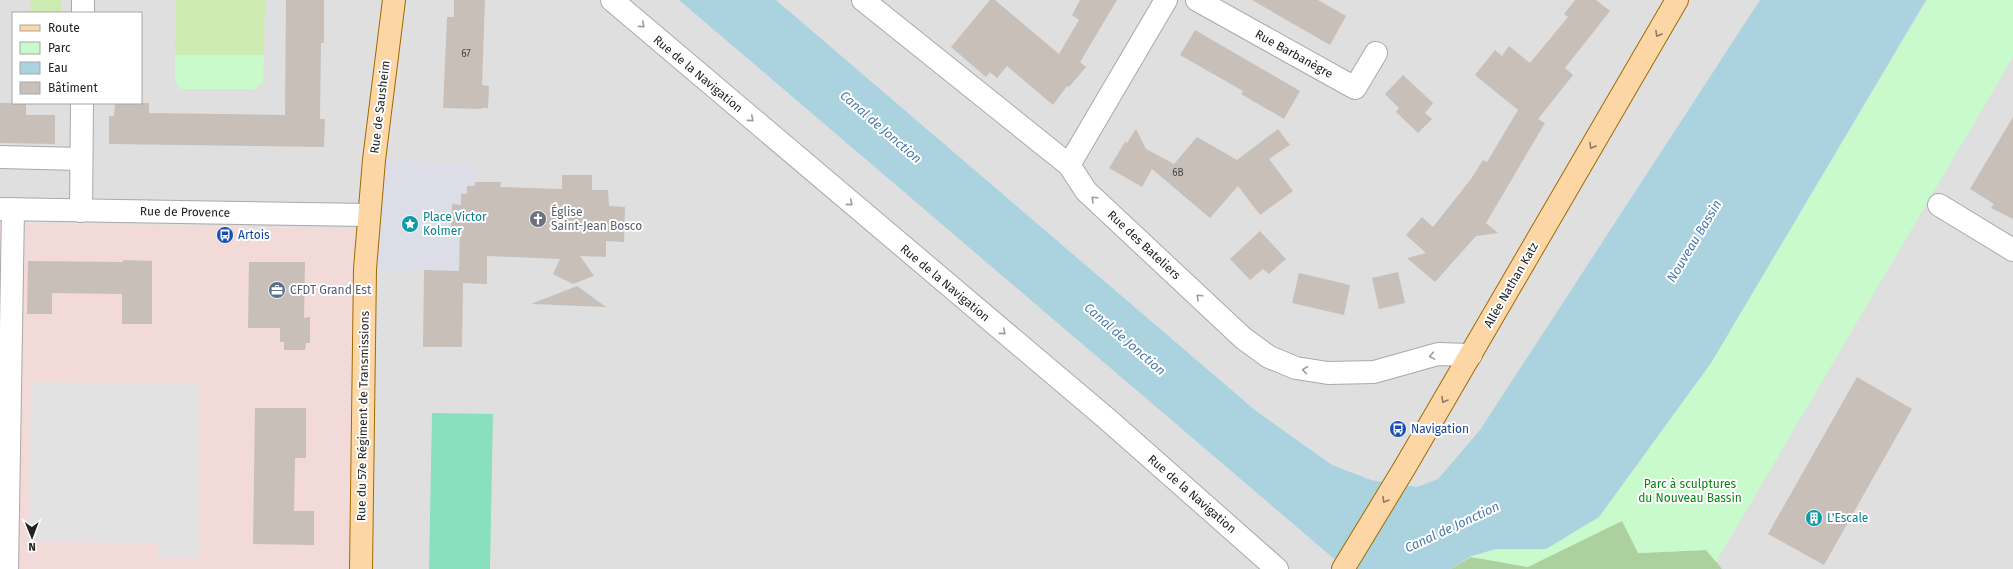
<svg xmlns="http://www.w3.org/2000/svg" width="2013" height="569" viewBox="0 0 2013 569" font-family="'Fira Sans',sans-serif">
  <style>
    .residential { fill: #e0dfdf; fill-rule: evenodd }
    .commercial { fill: #f2dad9 }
    .grass { fill: #cdebb0 }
    .forest { fill: #add19e }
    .park { fill: #c8facc }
    .pitch { fill: #88e0be }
    .parking { fill: #e2e2e2 }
    .plaza { fill: #dddde8 }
    .water { fill: #aad3df }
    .building { fill: #c7bfb8 }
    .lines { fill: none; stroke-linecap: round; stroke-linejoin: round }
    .minor-casing { stroke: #a9a9a9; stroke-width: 24 }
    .major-casing { stroke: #a06b00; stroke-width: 24 }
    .minor { stroke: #fff; stroke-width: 22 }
    .major { stroke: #fcd6a4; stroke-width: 22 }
    .oneway { stroke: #9c9c9c }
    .oneway2 { stroke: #8f7c63 }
    .labels { text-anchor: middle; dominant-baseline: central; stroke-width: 4; stroke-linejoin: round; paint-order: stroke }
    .number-label { font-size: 10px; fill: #4b4948 }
    .street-label { font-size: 12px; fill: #222; stroke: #fff }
    .worship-label { font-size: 12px; fill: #5b616d; stroke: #fff; text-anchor: start }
    .culture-label { font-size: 12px; fill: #0d838f; stroke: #fff; text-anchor: start }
    .transit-label { font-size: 12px; fill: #164399; stroke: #fff; text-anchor: start }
    .service-label { font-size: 12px; fill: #4e5e75; stroke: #fff; text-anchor: start }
    .park-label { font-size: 12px; fill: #0c8416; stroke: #fff }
    .water-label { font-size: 13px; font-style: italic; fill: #4a7aab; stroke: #fff }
  </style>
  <rect width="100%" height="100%" fill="#f2efe9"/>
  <path class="residential" d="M0,0H2013V569H352L357,229L0,222ZM13,13H141V103H13Z"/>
  <polygon class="commercial" points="0,222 357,229 352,569 0,569"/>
  <g class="grass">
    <polygon points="31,0 61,0 61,13 30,13"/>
    <polygon points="176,0 265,0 264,55 175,55"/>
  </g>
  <polygon class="forest" points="1622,520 1639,553 1707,550 1722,569 1451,569 1471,557 1528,566"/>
  <g class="park">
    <polygon points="1927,0 2013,0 2013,57 1716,562 1706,550 1638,553 1622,521 1528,567 1471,557 1496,549 1546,549 1599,517 1711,363"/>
    <polygon points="175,55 264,55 263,83 255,89 180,89 175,81"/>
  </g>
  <polygon class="pitch" points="432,413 493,414 490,569 429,569"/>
  <polygon class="parking" points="31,382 200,384 199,557 158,557 158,543 29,542"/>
  <polygon class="plaza" points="374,160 476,165 476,186 467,186 467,194 461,194 461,205 452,232 460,232 464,271 365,269"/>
  <polygon class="water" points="679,0 776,0 1256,411 1332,465 1371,480 1417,487 1438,479 1480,430 1760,0 1926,0 1711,363 1599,517 1546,549 1496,549 1471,556 1451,569 1346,569"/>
  <g class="building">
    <polygon points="286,0 324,0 324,43 321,43 320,119 325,119 324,147 109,144 109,116 114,116 115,103 149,103 149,113 285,115"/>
    <polygon points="454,0 485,0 482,85 489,86 488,108 482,108 481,109 443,108 447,17 454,17"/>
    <polygon points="990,0 995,0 1059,54 1079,20 1072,15 1080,0 1117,0 1080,62 1086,67 1069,87 1067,86 1053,105 1007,66 997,78 990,72 986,77 951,47"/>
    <polygon points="1252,0 1318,0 1346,16 1330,45"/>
    <polygon points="1575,0 1596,0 1610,11 1565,68 1573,75 1538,119 1545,123 1486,223 1498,233 1476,236 1435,282 1407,258 1426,253 1406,235 1422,217 1433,227 1471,179 1483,160 1487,162 1518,110 1475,75 1495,50 1502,56 1509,46 1530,63 1568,17 1564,14"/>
    <polygon points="1195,30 1300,91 1284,119 1241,94 1243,91 1180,55"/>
    <polygon points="1403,75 1433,103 1425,113 1432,119 1418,133 1396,112 1399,108 1385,94"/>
    <polygon points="0,103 26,103 26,115 55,115 55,144 0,143"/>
    <polygon points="2013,117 2013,219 1991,208 1994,204 1970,189"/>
    <polygon points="1136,129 1146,149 1174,164 1197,137 1237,160 1278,129 1290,145 1269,159 1293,191 1260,215 1238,186 1210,218 1152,169 1142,187 1109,168 1125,142 1127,143"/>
    <polygon points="562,175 592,175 592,190 608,190 609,206 625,207 624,242 606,241 606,257 580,256 594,276 573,284 553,274 560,259 487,256 487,284 463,283 462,347 423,347 424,270 459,271 460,232 451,232 452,204 461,205 461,194 467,194 467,186 475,186 475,182 501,182 500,187 562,189"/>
    <polygon points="1260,231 1286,259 1269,274 1263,269 1250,280 1230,259"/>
    <polygon points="123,260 152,261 152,324 122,324 122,294 52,293 52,314 27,314 28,261 123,262"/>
    <polygon points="249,262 305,262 304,318 310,317 310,343 306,343 305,350 284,350 284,342 280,342 280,328 248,328"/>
    <polygon points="1398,272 1405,303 1379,309 1372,278"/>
    <polygon points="1299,273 1350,285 1344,315 1292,303"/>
    <polygon points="577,286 606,307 531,304"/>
    <polygon points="1857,377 1912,409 1824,565 1768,534"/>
    <polygon points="255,408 306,408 306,458 295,458 294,511 314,511 314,545 253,544"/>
  </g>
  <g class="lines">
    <g class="minor-casing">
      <g id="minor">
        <polyline points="612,0 1106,418 1277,569"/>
        <polyline points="863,0 1069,165 1086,191 1243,338 1269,357 1296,368 1328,373 1374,372 1438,354 1471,355"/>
        <polyline points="1197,0 1355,88 1376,53"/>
        <polyline points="83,13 83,0"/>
        <polyline points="0,157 81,159"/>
        <polyline points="1069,165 1166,0"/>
        <polyline points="1939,205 2013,250"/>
        <polyline points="0,209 369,215"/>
        <polyline points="81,211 82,103"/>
        <polyline points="7,569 13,209"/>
      </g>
    </g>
    <g class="major-casing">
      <g id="major">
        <polyline points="361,569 365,269 374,160 394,0"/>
        <polyline points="1343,569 1405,467 1677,0"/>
      </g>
    </g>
    <use href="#minor" class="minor"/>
    <use href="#major" class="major"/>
  </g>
  <defs><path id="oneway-chevron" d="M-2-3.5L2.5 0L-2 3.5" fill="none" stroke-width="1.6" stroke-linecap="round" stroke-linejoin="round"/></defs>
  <g class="oneway">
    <use href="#oneway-chevron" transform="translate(642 25) rotate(40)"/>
    <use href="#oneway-chevron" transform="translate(751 119) rotate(40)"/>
    <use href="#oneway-chevron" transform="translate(1094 199) rotate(-137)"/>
    <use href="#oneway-chevron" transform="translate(850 203) rotate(40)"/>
    <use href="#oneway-chevron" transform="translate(1199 297) rotate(-137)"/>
    <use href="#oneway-chevron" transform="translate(1003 332) rotate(40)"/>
    <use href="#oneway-chevron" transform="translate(1432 356) rotate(170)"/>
    <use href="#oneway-chevron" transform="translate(1305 370) rotate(-172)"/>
  </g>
  <g class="oneway2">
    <use href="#oneway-chevron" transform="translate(1658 34) rotate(120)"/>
    <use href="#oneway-chevron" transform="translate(1592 146) rotate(120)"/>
    <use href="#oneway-chevron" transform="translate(1444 400) rotate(120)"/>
    <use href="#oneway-chevron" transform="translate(1385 500) rotate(121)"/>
  </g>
  <defs>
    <g id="church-disc" transform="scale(0.9)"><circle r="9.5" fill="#6b7280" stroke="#fff"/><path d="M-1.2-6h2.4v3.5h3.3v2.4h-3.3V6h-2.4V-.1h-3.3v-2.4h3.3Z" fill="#fff"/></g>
    <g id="sight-disc" transform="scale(0.9)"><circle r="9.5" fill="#0f9aa8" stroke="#fff"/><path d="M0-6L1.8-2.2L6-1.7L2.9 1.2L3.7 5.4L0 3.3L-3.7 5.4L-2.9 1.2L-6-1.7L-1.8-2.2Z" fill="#fff"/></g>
    <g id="bus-disc" transform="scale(0.9)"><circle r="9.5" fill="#1a4fb4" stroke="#fff"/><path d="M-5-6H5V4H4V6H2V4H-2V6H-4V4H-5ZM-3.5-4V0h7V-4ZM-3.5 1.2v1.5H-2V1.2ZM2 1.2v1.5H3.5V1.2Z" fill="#fff"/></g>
    <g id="office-disc" transform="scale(0.9)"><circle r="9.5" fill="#5c6f8a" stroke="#fff"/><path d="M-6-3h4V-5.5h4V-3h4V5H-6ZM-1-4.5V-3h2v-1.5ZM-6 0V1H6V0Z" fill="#fff"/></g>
    <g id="building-disc" transform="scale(0.9)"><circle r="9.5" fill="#0f9aa8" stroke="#fff"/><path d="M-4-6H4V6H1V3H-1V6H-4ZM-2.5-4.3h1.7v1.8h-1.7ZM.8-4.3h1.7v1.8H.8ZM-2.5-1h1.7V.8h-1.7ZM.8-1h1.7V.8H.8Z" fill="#fff"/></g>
  </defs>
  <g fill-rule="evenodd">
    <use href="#church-disc" x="538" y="219"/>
    <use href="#sight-disc" x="410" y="224"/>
    <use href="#bus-disc" x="225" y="235"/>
    <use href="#office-disc" x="277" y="290"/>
    <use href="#bus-disc" x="1398" y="429"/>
    <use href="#building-disc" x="1814" y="518"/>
  </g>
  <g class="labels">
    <g class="number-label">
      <text x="466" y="54">67</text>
      <text x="1178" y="173">6B</text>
    </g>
    <g class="street-label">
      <text transform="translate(1294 54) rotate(29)">Rue Barbanègre</text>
      <text transform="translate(698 74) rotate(40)">Rue de la Navigation</text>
      <text transform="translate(380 107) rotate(-83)">Rue de Sausheim</text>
      <text transform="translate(185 212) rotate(1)">Rue de Provence</text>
      <text transform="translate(1144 245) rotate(43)">Rue des Bateliers</text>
      <text transform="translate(945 283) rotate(40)">Rue de la Navigation</text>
      <text transform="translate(1511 285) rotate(-60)">Allée Nathan Katz</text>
      <text transform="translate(363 416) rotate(-89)">Rue du 57e Régiment de Transmissions</text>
      <text transform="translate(1192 494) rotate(41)">Rue de la Navigation</text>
    </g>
    <g class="worship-label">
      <text x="551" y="212">Église<tspan x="551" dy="14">Saint-Jean Bosco</tspan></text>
    </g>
    <g class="culture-label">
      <text x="423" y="217">Place Victor<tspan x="423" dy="14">Kolmer</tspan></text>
      <text x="1827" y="518">L'Escale</text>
    </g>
    <g class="transit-label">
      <text x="238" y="235">Artois</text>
      <text x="1411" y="429">Navigation</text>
    </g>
    <g class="service-label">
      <text x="290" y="290">CFDT Grand Est</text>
    </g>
    <g class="park-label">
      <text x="1690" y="484">Parc à sculptures<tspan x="1690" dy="14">du Nouveau Bassin</tspan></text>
    </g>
    <g class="water-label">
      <text transform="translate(881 127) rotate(41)">Canal de Jonction</text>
      <text transform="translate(1694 241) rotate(-59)">Nouveau Bassin</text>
      <text transform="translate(1125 339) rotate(41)">Canal de Jonction</text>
      <text transform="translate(1452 527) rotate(-25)">Canal de Jonction</text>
    </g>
  </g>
  <rect x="12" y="12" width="130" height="92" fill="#ffffff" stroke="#a7a7a7"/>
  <rect x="20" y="25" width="20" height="6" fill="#fcd6a4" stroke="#a7a7a7"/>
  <text x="48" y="32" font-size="12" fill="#222222">Route</text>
  <rect x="20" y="42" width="20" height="12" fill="#c8facc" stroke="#a7a7a7"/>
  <text x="48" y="52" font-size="12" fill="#222222">Parc</text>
  <rect x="20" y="62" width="20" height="12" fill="#aad3df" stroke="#a7a7a7"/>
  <text x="48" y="72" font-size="12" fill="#222222">Eau</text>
  <rect x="20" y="82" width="20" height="12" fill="#c7bfb8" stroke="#a7a7a7"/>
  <text x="48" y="92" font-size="12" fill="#222222">Bâtiment</text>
  <g transform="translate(32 537) rotate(179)" stroke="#ffffff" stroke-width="3" paint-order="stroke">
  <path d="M0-3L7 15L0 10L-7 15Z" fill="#222222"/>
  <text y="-6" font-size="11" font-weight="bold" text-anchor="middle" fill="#222222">N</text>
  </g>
</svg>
